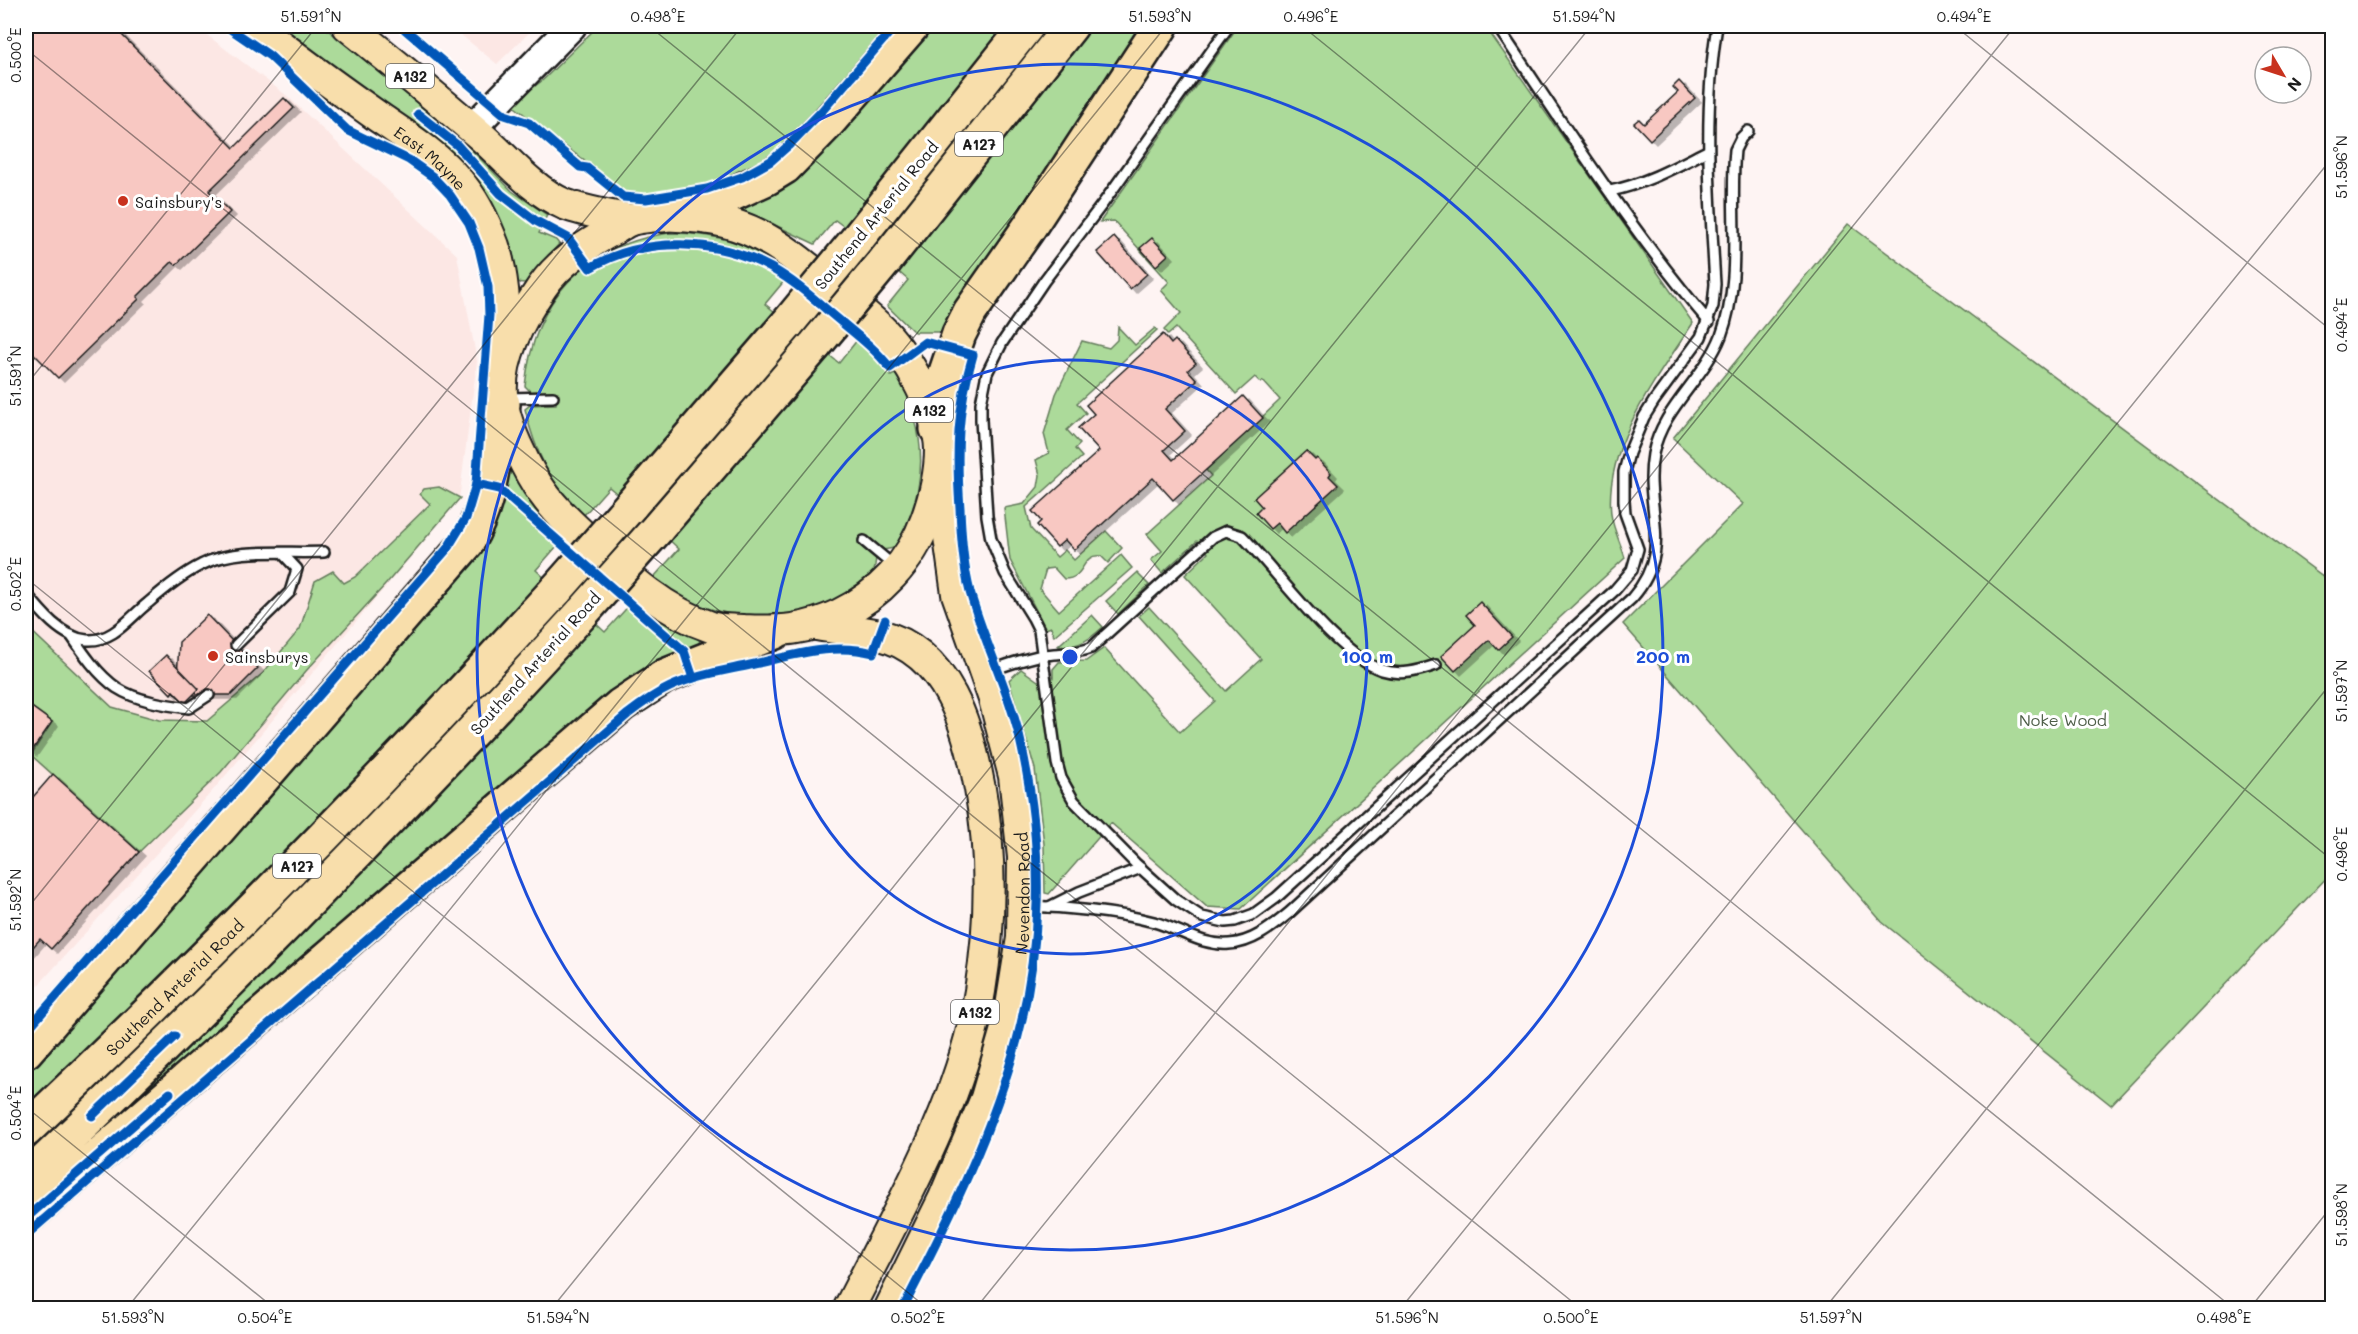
<svg xmlns="http://www.w3.org/2000/svg" width="2358" height="1334" viewBox="0 0 2358 1334" font-family="Mali,sans-serif">
  <style>
    .built { fill: #fce7e4 }
    .green { fill: #acda9a; stroke: #647b5b; stroke-width: 1.5 }
    .building { fill: #f8c8c2; stroke: #1c1c1c; stroke-width: 1.5; filter: url(#shadow) }
    .lines { fill: none; stroke-linecap: round; stroke-linejoin: round }
    .lane-casing { stroke: #1c1c1c; stroke-width: 14 }
    .secondary-casing { stroke: #1c1c1c; stroke-width: 32 }
    .primary-casing { stroke: #1c1c1c; stroke-width: 34 }
    .highway-casing { stroke: #1c1c1c; stroke-width: 38 }
    .lane { stroke: #fff; stroke-width: 9 }
    .secondary { stroke: #fff; stroke-width: 27 }
    .primary { stroke: #f8deab; stroke-width: 30 }
    .highway { stroke: #f8deab; stroke-width: 33 }
    .highway-bridge-casing { stroke: #1c1c1c; stroke-width: 38; stroke-linecap: butt }
    .highway-bridge { stroke: #f8deab; stroke-width: 33 }
    .cycleway-casing { stroke: #fff; stroke-width: 13 }
    .cycleway { stroke: #0057b8; stroke-width: 9 }
    .ticks { fill: none; stroke: #1c1c1c; stroke-width: 1.5; stroke-opacity: 0.45 }
    .ring { fill: none; stroke: #1d4ed8; stroke-width: 3 }
    .poi-dot { fill: #c8321e; stroke: #fff; stroke-width: 2 }
    .labels { text-anchor: middle; dominant-baseline: central; stroke-width: 6; stroke-linejoin: round; paint-order: stroke }
    .shield { fill: #fff; stroke: #606060; stroke-width: 1.5 }
    .shield-label { font-size: 15px; font-weight: bold; fill: #1c1c1c }
    .street-label { font-size: 16px; fill: #1c1c1c; stroke: #fff }
    .poi-label { font-size: 16px; fill: #1c1c1c; stroke: #fff; text-anchor: start }
    .park-label { font-size: 16px; fill: #4e5e48; stroke: #fff }
    .centre { fill: #1d4ed8; stroke: #fff; stroke-width: 3 }
    .ring-label { font-size: 18px; text-anchor: middle; font-weight: bold; fill: #1d4ed8; stroke: #fff; stroke-width: 6; stroke-linejoin: round; paint-order: stroke }
    .neatline { fill: none; stroke: #1c1c1c; stroke-width: 2 }
    .ticks-label { font-size: 15px; text-anchor: middle; fill: #1c1c1c }
  </style>
  <defs>
    <filter id="shadow"><feDropShadow dx="6" dy="4" stdDeviation="0" flood-color="#0004"/></filter>
  </defs>
  <rect width="100%" height="100%" fill="#fef4f3"/>
  <filter id="ink" filterUnits="userSpaceOnUse"><feTurbulence type="fractalNoise" baseFrequency=".0167" numOctaves="2"/><feDisplacementMap in="SourceGraphic" scale="12" xChannelSelector="R" yChannelSelector="G"/><feConvolveMatrix kernelMatrix="1 2 1 2 8 2 1 2 1" color-interpolation-filters="sRGB"/></filter>
  <g filter="url(#ink)">
    <g class="built">
      <polygon points="26,26 195,26 286,95 457,255 477,361 459,500 215,788 26,999"/>
      <polygon points="450,26 536,26 497,64"/>
    </g>
    <g class="green">
      <polygon points="275,26 323,26 461,139 512,191 547,215 539,233 556,240 559,244 525,283 513,282 504,243"/>
      <path d="M598,26H889C831,95 784,172 689,190C667,194 648,196 626,193L511,104L543,80Z"/>
      <polygon points="926,26 1013,26 850,231 835,220 815,244 756,216 738,209"/>
      <polygon points="1084,26 1148,26 1020,218 966,288 943,332 914,332 887,306 908,280 893,267"/>
      <path d="M1238,26H1485L1693,323C1657,378 1604,445 1611,514C1613,529 1621,544 1625,558L1241,909L1207,907L1111,823L1049,894L1045,893L1044,844L1035,769L1009,680L1021,669L1038,681L1053,678V669L1059,662L1086,661L1104,648L1180,732L1215,701L1139,616L1149,607L1226,691L1261,659L1185,575L1208,553L1197,541L1162,573L1151,560L1162,551L1147,534L1211,476L1206,470L1280,400L1263,381L1261,383L1255,377L1236,394L1176,328L1168,335L1164,330L1181,313L1161,290L1169,282L1114,221L1100,222Z"/>
      <polygon points="1848,224 2332,583 2332,872 2111,1105 1882,922 1623,624 1743,504 1673,438"/>
      <path d="M669,233C718,233 751,243 790,274L765,304L780,316L622,498L609,487L584,515C551,486 535,452 525,409L530,405L556,404L557,392H531L525,386C534,300 582,246 669,233Z"/>
      <path d="M1118,327L1135,345L1155,328L1157,330L1077,403L1086,413L1067,430L1080,444L1075,449L1082,457L1026,507L1031,529L1057,557L1065,550L1074,560L1106,531L1122,548L1108,563L1101,556C1080,553 1087,579 1064,579L1054,568L1046,569L1040,589L1059,611L1121,555L1132,568L1054,636L1051,627L1046,629L1010,560L1004,508L1024,504L1038,487L1040,475L1036,460L1049,453L1044,434L1051,411L1056,394L1082,341L1109,348L1117,340Z"/>
      <path d="M858,339L878,359L891,376L897,373C928,434 930,489 894,548L883,550L866,536L859,544L876,558L874,572C858,587 840,600 820,608C765,627 697,616 654,577L679,549L665,536L824,351L839,363Z"/>
      <path d="M506,460C521,491 539,514 564,538L536,570L548,581L460,680L26,1116V1066L456,573Z"/>
      <polygon points="439,487 460,498 386,584 306,671 221,772 139,852 31,755 52,722 26,703 26,626 112,707 159,720 207,721 263,673 300,629 315,581 333,571 344,583 355,577 430,504 420,494 424,489"/>
      <polygon points="1137,573 1149,585 1118,614 1106,601"/>
      <polygon points="634,600 669,626 699,639 700,645 87,1153 80,1142 591,619 605,632"/>
      <path d="M1092,615L1103,627C1089,640 1078,648 1058,646Z"/>
    </g>
    <g class="building">
      <polygon points="26,26 113,26 234,148 284,98 294,108 209,191 230,212 176,265 172,262 137,297 139,299 58,378 26,346"/>
      <polygon points="1679,81 1695,98 1650,140 1634,123 1639,119 1644,124 1678,92 1673,87"/>
      <polygon points="1114,237 1147,274 1130,289 1097,252"/>
      <polygon points="1152,238 1168,255 1156,266 1140,248"/>
      <polygon points="1163,334 1171,344 1175,340 1196,363 1188,370 1197,380 1165,409 1185,431 1164,450 1173,460 1243,396 1263,418 1173,500 1153,478 1074,550 1065,540 1057,547 1037,525 1041,521 1032,511 1099,451 1078,428 1094,414 1086,405"/>
      <polygon points="1306,451 1315,460 1317,458 1331,473 1329,476 1338,485 1285,533 1277,523 1270,529 1256,513 1262,507 1254,498"/>
      <polygon points="1480,602 1512,637 1498,650 1489,640 1455,671 1441,656 1475,625 1466,615"/>
      <polygon points="207,615 258,668 231,695 192,695 177,679 179,642"/>
      <polygon points="166,655 199,689 185,703 173,691 171,694 149,671"/>
      <polygon points="26,703 52,722 31,752 26,749"/>
      <polygon points="53,774 139,852 51,949 40,939 26,955 26,805"/>
    </g>
    <g class="lines">
      <g class="lane-casing">
        <g id="lane">
          <path d="M1229,26L1104,202L1044,281L1002,343L987,373L981,403V420L987,516L991,539L1005,573L1033,618L1039,630L1057,763L1061,778L1074,801L1135,863L1176,900L1202,917L1225,922L1235,921L1254,914L1276,898L1614,591L1632,570L1638,549L1625,513L1624,501V472L1629,453L1644,417L1654,401L1701,337L1713,306L1715,284C1710,197 1703,112 1717,26"/>
          <path d="M1497,26C1565,126 1630,230 1709,322"/>
          <path d="M1610,191C1645,184 1675,167 1707,151"/>
          <polyline points="507,398 553,397"/>
          <polyline points="864,541 894,566"/>
          <path d="M26,593C40,611 62,638 87,640C113,642 130,617 148,603C163,590 183,574 201,565C235,547 286,554 324,552"/>
          <path d="M71,635C83,653 98,675 117,688C137,701 166,705 189,708L209,695"/>
          <polyline points="236,645 290,592 297,569 283,554"/>
          <path d="M989,671C1007,665 1025,658 1044,655C1060,653 1076,654 1091,648L1213,537L1226,531L1242,536C1278,572 1336,655 1382,670C1401,676 1418,671 1436,665"/>
          <path d="M1026,906C1065,907 1117,912 1154,922C1180,929 1201,946 1229,944C1252,943 1272,927 1289,913L1632,598C1676,548 1643,510 1653,454C1662,408 1704,379 1721,336C1743,277 1729,211 1735,150L1741,138L1748,131"/>
          <polyline points="1049,907 1079,892 1141,868"/>
        </g>
      </g>
      <g class="secondary-casing">
        <polyline id="secondary" points="472,128 572,26"/>
      </g>
      <g class="primary-casing">
        <g id="primary">
          <path id="s1" d="M256,26C295,58 336,87 377,116C406,136 437,155 459,182C475,200 486,224 494,246C505,279 505,316 507,351"/>
          <path d="M348,26C393,62 438,99 482,137C508,160 532,190 564,204C585,212 608,215 631,220"/>
          <path d="M663,215C687,217 712,217 735,225C773,237 804,264 834,289C851,303 868,316 884,332C908,357 939,414 940,449C940,473 934,498 926,520C911,562 879,595 840,614C807,630 780,632 744,630C733,629 721,630 711,627C664,611 628,578 593,545C575,528 557,513 543,493C528,473 506,427 503,403C496,363 520,319 542,287C560,261 586,245 613,230C619,227 625,222 631,220C640,217 653,217 663,215Z"/>
          <path d="M817,625C838,629 859,630 880,635C948,652 969,728 980,789C992,856 991,924 980,991C962,1103 899,1209 849,1308"/>
          <path id="s2" d="M890,1308L944,1198L986,1098L1009,1019L1022,938L1023,857L1014,776L994,699L957,594L942,487"/>
        </g>
      </g>
      <g class="highway-casing">
        <g id="highway">
          <polyline points="663,215 726,197 767,178 785,167 825,126 912,26"/>
          <polyline points="858,238 1027,26"/>
          <polyline points="885,261 1071,26"/>
          <polyline points="937,429 945,375 959,334 970,312 1028,229 1161,26"/>
          <polyline points="631,505 788,323"/>
          <polyline points="657,529 816,344"/>
          <path d="M26,1051L467,543C492,502 494,451 503,404"/>
          <path id="s3" d="M26,1130C210,957 386,776 557,589"/>
          <path d="M26,1179C219,997 404,808 583,612"/>
          <polyline points="26,1218 621,705 665,676 775,632"/>
        </g>
      </g>
      <use href="#lane" class="lane"/>
      <use href="#secondary" class="secondary"/>
      <use href="#primary" class="primary"/>
      <use href="#highway" class="highway"/>
      <g class="highway-bridge-casing">
        <g id="highway-bridge">
          <polyline points="788,323 858,238"/>
          <polyline points="816,344 885,261"/>
          <polyline points="557,589 631,505"/>
          <polyline points="583,612 657,529"/>
        </g>
      </g>
      <use href="#highway-bridge" class="highway-bridge"/>
      <g class="cycleway-casing">
        <g id="cycleway">
          <polyline points="401,26 505,115 529,123 580,167 587,168 623,197 646,199 707,189 742,177 771,161 788,146 821,112 895,26"/>
          <path d="M418,114L457,145L501,194L536,221L568,238L590,268C643,236 717,238 771,268C794,281 813,298 833,315C853,332 874,347 890,368L925,342L973,355C957,409 956,453 960,508C961,536 963,565 970,592C985,645 1011,694 1022,748C1069,967 1002,1118 903,1308"/>
          <polyline points="476,484 499,489 684,651 693,678"/>
          <polyline points="26,1031 447,549 466,518 476,484 489,315 488,287 479,248 469,223 450,195 433,177 409,160 347,130 270,56 226,26"/>
          <polyline points="92,1116 175,1036"/>
          <polyline points="26,1218 170,1093"/>
          <path d="M26,1235L628,714C641,704 655,694 670,687C696,675 723,671 750,665C791,656 832,642 873,653L885,620"/>
        </g>
      </g>
      <use href="#cycleway" class="cycleway"/>
    </g>
  </g>
  <path class="ticks" d="M649,26L2233,1308M1302,26L2332,860M1955,26L2332,331M26,49L1580,1308M26,385L317,26M26,578L927,1308M26,910L742,26M26,1107L274,1308M127,1308L1166,26M552,1308L1591,26M976,1308L2015,26M1401,1308L2332,158M1825,1308L2332,682M2250,1308L2332,1206"/>
  <g class="ring">
    <circle cx="1070" cy="657" r="297"/>
    <circle cx="1070" cy="657" r="593"/>
  </g>
  <g class="poi-dot">
    <circle cx="123" cy="201" r="6"/>
    <circle cx="213" cy="656" r="6"/>
  </g>
  <g class="labels">
    <g class="shield">
      <rect x="386" y="64" width="48" height="24" rx="4.5"/>
      <rect x="955" y="132" width="48" height="24" rx="4.5"/>
      <rect x="905" y="398" width="48" height="24" rx="4.5"/>
      <rect x="273" y="854" width="48" height="24" rx="4.5"/>
      <rect x="951" y="1000" width="48" height="24" rx="4.5"/>
    </g>
    <g class="shield-label">
      <text x="410" y="76">A132</text>
      <text x="979" y="144">A127</text>
      <text x="929" y="410">A132</text>
      <text x="297" y="866">A127</text>
      <text x="975" y="1012">A132</text>
    </g>
    <g class="street-label">
      <text stroke="none"><textPath href="#s1" startOffset="219">East Mayne</textPath></text>
      <text transform="translate(876 215) rotate(-51)">Southend Arterial Road</text>
      <text transform="translate(535 663) rotate(-48)">Southend Arterial Road</text>
      <text stroke="none"><textPath href="#s2" startOffset="440">Nevendon Road</textPath></text>
      <text stroke="none"><textPath href="#s3" startOffset="206">Southend Arterial Road</textPath></text>
    </g>
    <g class="poi-label">
      <text x="135" y="201">Sainsbury's</text>
      <text x="225" y="656">Sainsburys</text>
    </g>
    <g class="park-label">
      <text x="2063" y="719">Noke Wood</text>
    </g>
  </g>
  <circle cx="1070" cy="657" r="9" class="centre"/>
  <g class="ring-label">
    <text x="1367" y="663">100 m</text>
    <text x="1663" y="663">200 m</text>
  </g>
  <rect width="2358" height="1334" fill="none" stroke="#fff" stroke-width="66"/>
  <g transform="translate(2283 75) rotate(129)"><circle r="28" fill="#ffffff" stroke="#a4a4a4" stroke-width="1.5"/>
  <path d="M0-4.5L10 22L0 15L-10 22Z" fill="#c8321e"/>
  <text y="-9" font-size="16" font-weight="bold" text-anchor="middle" fill="#1c1c1c">N</text>
  </g>
  <rect x="33" y="33" width="2292" height="1268" class="neatline"/>
  <g class="ticks-label">
    <text x="311" y="22">51.591°N</text>
    <text x="658" y="22">0.498°E</text>
    <text x="1160" y="22">51.593°N</text>
    <text x="1311" y="22">0.496°E</text>
    <text x="1584" y="22">51.594°N</text>
    <text x="1964" y="22">0.494°E</text>
    <text transform="translate(16 55) rotate(-90)" y="5">0.500°E</text>
    <text transform="translate(2342 167) rotate(-90)" y="5">51.596°N</text>
    <text transform="translate(2342 325) rotate(-90)" y="5">0.494°E</text>
    <text transform="translate(16 376) rotate(-90)" y="5">51.591°N</text>
    <text transform="translate(16 584) rotate(-90)" y="5">0.502°E</text>
    <text transform="translate(2342 691) rotate(-90)" y="5">51.597°N</text>
    <text transform="translate(2342 854) rotate(-90)" y="5">0.496°E</text>
    <text transform="translate(16 900) rotate(-90)" y="5">51.592°N</text>
    <text transform="translate(16 1113) rotate(-90)" y="5">0.504°E</text>
    <text transform="translate(2342 1215) rotate(-90)" y="5">51.598°N</text>
    <text x="133" y="1323">51.593°N</text>
    <text x="265" y="1323">0.504°E</text>
    <text x="558" y="1323">51.594°N</text>
    <text x="918" y="1323">0.502°E</text>
    <text x="1407" y="1323">51.596°N</text>
    <text x="1571" y="1323">0.500°E</text>
    <text x="1831" y="1323">51.597°N</text>
    <text x="2224" y="1323">0.498°E</text>
  </g>
</svg>
